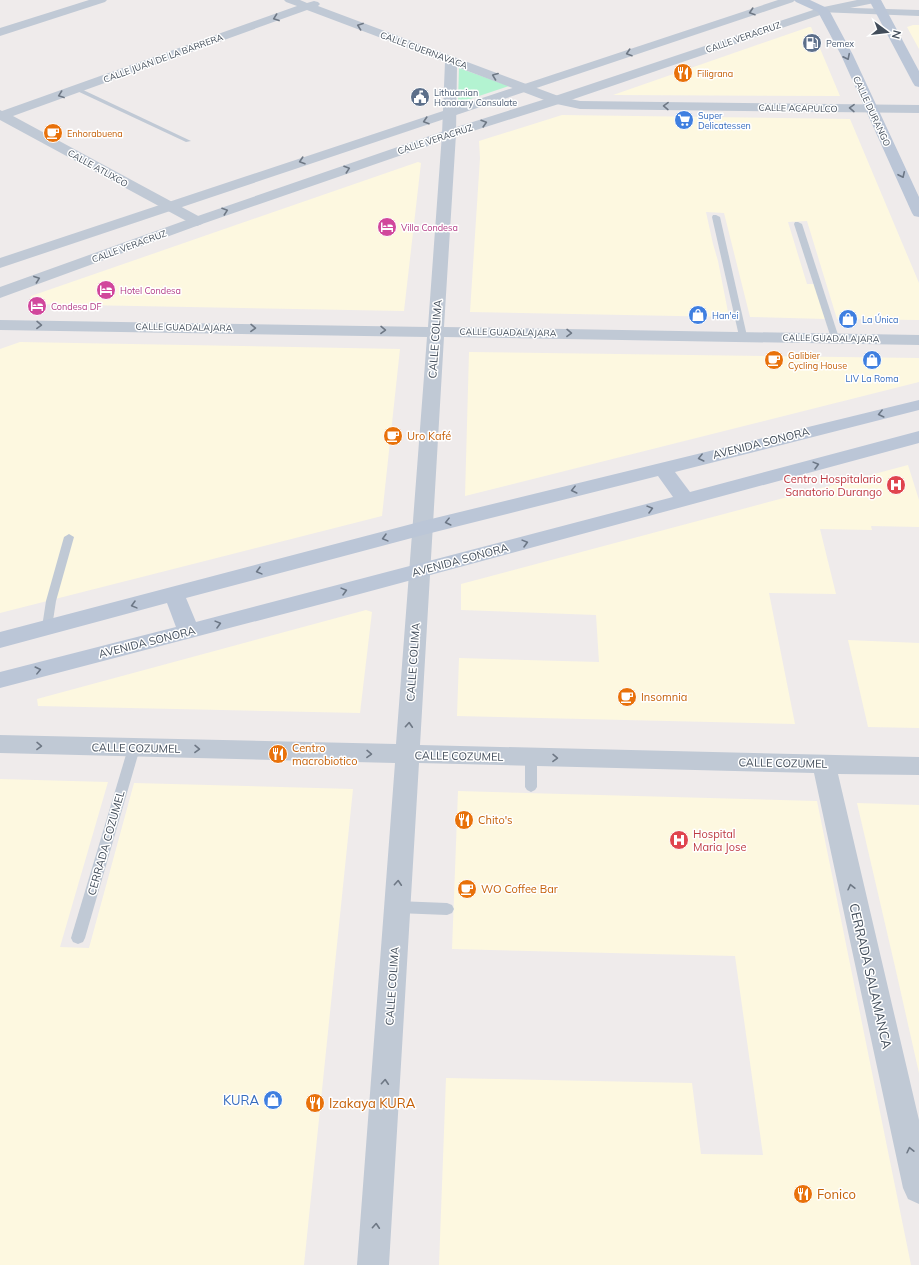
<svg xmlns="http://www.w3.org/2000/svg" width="919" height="1265" viewBox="0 0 919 1265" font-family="Mulish,sans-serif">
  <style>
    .commercial { fill: #fdf8e0 }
    .green { fill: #b3f3d1 }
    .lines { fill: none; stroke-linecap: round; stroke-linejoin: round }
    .service { fill: #c0c9d5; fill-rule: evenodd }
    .minor { fill: #c0c9d5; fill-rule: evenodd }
    .tertiary { fill: #c0c9d5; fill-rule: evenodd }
    .secondary { fill: #bbc6d7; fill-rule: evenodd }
    .oneway { stroke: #6e7885 }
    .oneway2 { stroke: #6c7786 }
    .labels { text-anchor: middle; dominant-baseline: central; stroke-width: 3; stroke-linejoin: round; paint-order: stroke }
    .far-street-label { font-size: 9px; fill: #424d5a; stroke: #fff }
    .far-service-label { font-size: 9px; fill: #4e5e75; stroke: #fff; text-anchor: start }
    .far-food-label { font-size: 9px; fill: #c56008; stroke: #fff; text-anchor: start }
    .far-shop-label { font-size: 9px; fill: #366cbe; stroke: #fff; text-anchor: start }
    .far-hotel-label { font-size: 9px; fill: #b23c85; stroke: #fff; text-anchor: start }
    .street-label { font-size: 11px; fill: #424d5a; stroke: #fff }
    .food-label { font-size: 11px; fill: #c56008; stroke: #fff; text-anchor: start }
    .health-label { font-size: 11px; fill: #be3a42; stroke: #fff; text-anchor: end }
    .near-street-label { font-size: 13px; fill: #424d5a; stroke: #fff }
    .near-shop-label { font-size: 13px; fill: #366cbe; stroke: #fff; text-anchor: end }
    .near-food-label { font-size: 13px; fill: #c56008; stroke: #fff; text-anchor: start }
  </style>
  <rect width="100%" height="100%" fill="#efebeb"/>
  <g class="commercial">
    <polygon points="913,25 919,25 919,49 907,27"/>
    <polygon points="809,27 811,27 840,96 613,95"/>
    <polygon points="562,115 850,119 919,283 919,320 837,319 807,221 788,222 807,284 815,284 826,319 750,317 724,213 706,212 713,244 718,261 729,317 470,312 480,158 479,141"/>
    <polygon points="418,162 421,163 404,311 28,304 31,296"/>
    <polygon points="20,342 400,349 382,516 0,613 0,349"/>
    <polygon points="469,352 919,358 919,382 465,496"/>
    <polygon points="908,465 919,500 919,527 871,526 872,530 820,529 836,594 769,593 795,724 457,716 459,658 599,662 596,615 461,610 461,584"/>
    <polygon points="366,610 372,612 360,713 38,706 37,699"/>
    <polygon points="848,640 919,643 919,728 868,727"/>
    <polygon points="0,779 108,782 60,947 89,948 134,783 353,789 304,1265 0,1265"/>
    <polygon points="458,791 817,801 911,1265 439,1265 446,1078 692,1083 701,1154 763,1155 735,956 452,949"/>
    <polygon points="857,803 919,805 919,1073 896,971"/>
  </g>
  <polygon class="green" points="459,68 509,86 458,103"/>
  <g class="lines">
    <g class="service">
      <polygon points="75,88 79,88 191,141 186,142 75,90"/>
      <polygon points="713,215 716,215 720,217 747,336 746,338 743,339 739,336 712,217"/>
      <polygon points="795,222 798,222 802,224 839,338 838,340 832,340 831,338 794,224"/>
      <polygon points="69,534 74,537 56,601 52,627 51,630 43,630 42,627 46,601 64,537"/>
      <polygon points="134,743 138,745 140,748 85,938 83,942 78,944 73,942 71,938 128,748 130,745"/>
      <polygon points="531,752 535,754 537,757 537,787 535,790 531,792 527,790 525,787 525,757 527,754"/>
      <polygon points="397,901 447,903 452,905 454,909 452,913 447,915 397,913 392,911 390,907 392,903"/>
    </g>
    <g class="minor">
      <polygon points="89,0 107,0 105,2 0,36 0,28"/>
      <polygon points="284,0 300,0 307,3 314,1 318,2 320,4 318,6 561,97 580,101 919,105 919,113 580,109 552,103 457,67 456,134 444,327 919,335 919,345 444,337 420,745 919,757 919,775 838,774 919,1120 919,1204 908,1199 903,1188 814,773 419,763 389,1265 357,1265 395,763 0,753 0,735 396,744 427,337 0,330 0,320 428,327 442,134 445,62 307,10 13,116 202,218 205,221 202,224 197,226 192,224 0,120 0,110 2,111 297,6 286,2"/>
      <polygon points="823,7 919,10 919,16 819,12 817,10 819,8"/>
    </g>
    <g class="tertiary">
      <polygon points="778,0 795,0 793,2 0,268 0,258"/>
      <polygon points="857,0 880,0 878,2 874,3 826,13 562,103 454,137 202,224 0,298 0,287 192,218 444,131 552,97 819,8"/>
    </g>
    <g class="secondary">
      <polygon points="794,0 810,0 827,8 829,10 853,55 919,197 919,217 914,216 912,213 841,55 818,12 796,2"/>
      <polygon points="869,0 881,0 919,71 919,87 915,86 913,83"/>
      <path d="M919,400V410L675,472L690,492L919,431V443L356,595L0,688V672L176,627L167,603L0,648V632L423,521ZM658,476L673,497L196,622L186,598L423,535Z"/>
    </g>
  </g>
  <defs><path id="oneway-chevron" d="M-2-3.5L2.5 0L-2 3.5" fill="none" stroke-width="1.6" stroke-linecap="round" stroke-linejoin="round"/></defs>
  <g class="oneway">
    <use href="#oneway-chevron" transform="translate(752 12) rotate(162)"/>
    <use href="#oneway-chevron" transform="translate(276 18) rotate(160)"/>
    <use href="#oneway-chevron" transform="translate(360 26) rotate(-160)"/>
    <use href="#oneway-chevron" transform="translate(629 53) rotate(162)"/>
    <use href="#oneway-chevron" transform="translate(495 76) rotate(-159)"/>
    <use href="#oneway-chevron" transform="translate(61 95) rotate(160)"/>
    <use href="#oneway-chevron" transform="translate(666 106) rotate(-179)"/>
    <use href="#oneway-chevron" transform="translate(852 108) rotate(-179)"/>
    <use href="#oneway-chevron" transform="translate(426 121) rotate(162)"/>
    <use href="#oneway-chevron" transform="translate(484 123) rotate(-17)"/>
    <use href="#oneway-chevron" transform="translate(302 161) rotate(162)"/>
    <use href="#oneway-chevron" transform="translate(347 169) rotate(-19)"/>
    <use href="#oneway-chevron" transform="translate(225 211) rotate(-19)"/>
    <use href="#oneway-chevron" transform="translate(37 279) rotate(-20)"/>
    <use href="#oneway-chevron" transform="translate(39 325) rotate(1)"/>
    <use href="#oneway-chevron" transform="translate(253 328) rotate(1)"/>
    <use href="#oneway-chevron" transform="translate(383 330) rotate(1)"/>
    <use href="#oneway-chevron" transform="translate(569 333) rotate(1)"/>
    <use href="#oneway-chevron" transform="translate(409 725) rotate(-86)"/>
    <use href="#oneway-chevron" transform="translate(39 746) rotate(1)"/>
    <use href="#oneway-chevron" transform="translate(197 749) rotate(1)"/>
    <use href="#oneway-chevron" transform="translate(369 754) rotate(1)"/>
    <use href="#oneway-chevron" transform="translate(555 758) rotate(1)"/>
    <use href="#oneway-chevron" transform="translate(398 883) rotate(-86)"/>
    <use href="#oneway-chevron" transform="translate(851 887) rotate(-103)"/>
    <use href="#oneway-chevron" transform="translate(385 1082) rotate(-86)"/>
    <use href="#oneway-chevron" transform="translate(910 1150) rotate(-103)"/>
    <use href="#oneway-chevron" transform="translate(376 1226) rotate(-86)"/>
  </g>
  <g class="oneway2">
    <use href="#oneway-chevron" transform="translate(847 57) rotate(64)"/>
    <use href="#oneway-chevron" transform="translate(902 175) rotate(65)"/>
    <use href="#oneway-chevron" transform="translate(881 414) rotate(166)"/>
    <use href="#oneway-chevron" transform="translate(701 458) rotate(166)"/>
    <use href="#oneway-chevron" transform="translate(816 465) rotate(-15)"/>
    <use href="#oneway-chevron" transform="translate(574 490) rotate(166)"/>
    <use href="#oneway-chevron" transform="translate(650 509) rotate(-15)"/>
    <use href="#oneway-chevron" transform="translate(448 522) rotate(166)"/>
    <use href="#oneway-chevron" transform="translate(385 538) rotate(165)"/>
    <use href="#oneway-chevron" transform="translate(525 543) rotate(-15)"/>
    <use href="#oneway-chevron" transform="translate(259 571) rotate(165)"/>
    <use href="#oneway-chevron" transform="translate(344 591) rotate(-15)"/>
    <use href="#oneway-chevron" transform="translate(134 605) rotate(165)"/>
    <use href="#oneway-chevron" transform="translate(218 624) rotate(-15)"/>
    <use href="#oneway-chevron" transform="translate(38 670) rotate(-14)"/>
  </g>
  <defs>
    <g id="fuel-disc" transform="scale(1)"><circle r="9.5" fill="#5c6f8a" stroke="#fff"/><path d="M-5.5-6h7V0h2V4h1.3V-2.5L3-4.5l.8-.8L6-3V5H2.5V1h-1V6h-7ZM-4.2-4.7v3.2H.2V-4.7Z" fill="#fff"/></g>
    <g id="restaurant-disc" transform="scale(1)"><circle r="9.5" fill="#e8710a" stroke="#fff"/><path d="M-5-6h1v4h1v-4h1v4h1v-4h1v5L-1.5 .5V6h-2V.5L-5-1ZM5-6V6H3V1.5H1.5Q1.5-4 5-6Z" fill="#fff"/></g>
    <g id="civic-disc" transform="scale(1)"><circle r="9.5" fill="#5c6f8a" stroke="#fff"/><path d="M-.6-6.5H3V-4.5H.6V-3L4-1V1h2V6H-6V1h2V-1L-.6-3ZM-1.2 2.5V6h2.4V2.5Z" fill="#fff"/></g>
    <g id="supermarket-disc" transform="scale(1)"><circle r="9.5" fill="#3f7fe0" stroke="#fff"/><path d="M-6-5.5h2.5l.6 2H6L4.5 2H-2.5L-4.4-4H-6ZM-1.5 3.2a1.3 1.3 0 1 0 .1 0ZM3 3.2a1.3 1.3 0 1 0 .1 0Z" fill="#fff"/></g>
    <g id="cafe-disc" transform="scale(1)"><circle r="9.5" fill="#e8710a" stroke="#fff"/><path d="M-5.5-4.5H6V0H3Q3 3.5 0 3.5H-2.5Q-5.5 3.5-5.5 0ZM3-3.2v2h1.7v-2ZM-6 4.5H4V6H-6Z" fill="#fff"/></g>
    <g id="hotel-disc" transform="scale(1)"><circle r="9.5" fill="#d1479c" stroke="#fff"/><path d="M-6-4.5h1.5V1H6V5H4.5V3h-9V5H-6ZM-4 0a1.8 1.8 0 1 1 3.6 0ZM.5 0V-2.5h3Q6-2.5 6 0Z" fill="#fff"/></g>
    <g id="shop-disc" transform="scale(1)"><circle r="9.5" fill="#3f7fe0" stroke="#fff"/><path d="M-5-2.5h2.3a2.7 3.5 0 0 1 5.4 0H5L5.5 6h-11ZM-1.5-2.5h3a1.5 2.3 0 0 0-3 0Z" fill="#fff"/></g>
    <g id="hospital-disc" transform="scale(1)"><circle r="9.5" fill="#e0444e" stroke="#fff"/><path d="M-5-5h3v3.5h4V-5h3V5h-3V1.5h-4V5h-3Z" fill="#fff"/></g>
  </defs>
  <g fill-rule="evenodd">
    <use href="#fuel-disc" x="812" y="43"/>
    <use href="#restaurant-disc" x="683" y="73"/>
    <use href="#civic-disc" x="420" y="97"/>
    <use href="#supermarket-disc" x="684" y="120"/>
    <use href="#cafe-disc" x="53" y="133"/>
    <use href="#hotel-disc" x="387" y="227"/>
    <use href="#hotel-disc" x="106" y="290"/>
    <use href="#hotel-disc" x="37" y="306"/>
    <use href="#shop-disc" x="698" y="315"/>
    <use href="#shop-disc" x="848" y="319"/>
    <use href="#cafe-disc" x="774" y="360"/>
    <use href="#shop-disc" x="872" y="360"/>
    <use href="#cafe-disc" x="393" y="436"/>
    <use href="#hospital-disc" x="896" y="485"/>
    <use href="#cafe-disc" x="627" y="697"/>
    <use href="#restaurant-disc" x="278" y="754"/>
    <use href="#restaurant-disc" x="464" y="820"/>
    <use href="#hospital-disc" x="679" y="840"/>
    <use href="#cafe-disc" x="467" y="889"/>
    <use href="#shop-disc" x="273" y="1100"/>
    <use href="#restaurant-disc" x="315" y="1103"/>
    <use href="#restaurant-disc" x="803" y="1194"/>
  </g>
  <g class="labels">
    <g class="far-street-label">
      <text transform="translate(743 37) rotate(-19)">CALLE VERACRUZ</text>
      <text transform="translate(424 50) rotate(20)">CALLE CUERNAVACA</text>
      <text transform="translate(163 58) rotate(-20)">CALLE JUAN DE LA BARRERA</text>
      <text transform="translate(798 108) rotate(1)">CALLE ACAPULCO</text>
      <text transform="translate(872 111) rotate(65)">CALLE DURANGO</text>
      <text transform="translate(435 139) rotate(-18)">CALLE VERACRUZ</text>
      <text transform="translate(98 168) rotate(29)">CALLE ATLIXCO</text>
      <text transform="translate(129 246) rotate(-20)">CALLE VERACRUZ</text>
      <text transform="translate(184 327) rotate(1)">CALLE GUADALAJARA</text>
      <text transform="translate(508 332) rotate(1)">CALLE GUADALAJARA</text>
      <text transform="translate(831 338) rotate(1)">CALLE GUADALAJARA</text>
    </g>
    <g class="far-service-label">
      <text x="826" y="43">Pemex</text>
      <text x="434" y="92">Lithuanian<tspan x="434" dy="10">Honorary Consulate</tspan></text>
    </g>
    <g class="far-food-label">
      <text x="697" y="73">Filigrana</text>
      <text x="67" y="133">Enhorabuena</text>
      <text x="788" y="355">Galibier<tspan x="788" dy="10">Cycling House</tspan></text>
    </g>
    <g class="far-shop-label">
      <text x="698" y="115">Super<tspan x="698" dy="10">Delicatessen</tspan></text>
      <text x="712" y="315">Han'ei</text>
      <text x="862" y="319">La Única</text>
      <text x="872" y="378" text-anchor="middle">LIV La Roma</text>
    </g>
    <g class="far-hotel-label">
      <text x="401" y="227">Villa Condesa</text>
      <text x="120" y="290">Hotel Condesa</text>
      <text x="51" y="306">Condesa DF</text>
    </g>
    <g class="street-label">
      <text transform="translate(435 339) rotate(-86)">CALLE COLIMA</text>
      <text transform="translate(761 443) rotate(-14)">AVENIDA SONORA</text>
      <text transform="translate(460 560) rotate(-15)">AVENIDA SONORA</text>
      <text transform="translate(147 642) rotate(-14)">AVENIDA SONORA</text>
      <text transform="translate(413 662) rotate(-86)">CALLE COLIMA</text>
      <text transform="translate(136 748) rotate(1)">CALLE COZUMEL</text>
      <text transform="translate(459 756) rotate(1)">CALLE COZUMEL</text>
      <text transform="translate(783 763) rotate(1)">CALLE COZUMEL</text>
      <text transform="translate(106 843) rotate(-74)">CERRADA COZUMEL</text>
      <text transform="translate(392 986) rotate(-86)">CALLE COLIMA</text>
    </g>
    <g class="food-label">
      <text x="407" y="436">Uro Kafé</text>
      <text x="641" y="697">Insomnia</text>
      <text x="292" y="748">Centro<tspan x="292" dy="13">macrobiotico</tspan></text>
      <text x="478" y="820">Chito's</text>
      <text x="481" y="889">WO Coffee Bar</text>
    </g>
    <g class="health-label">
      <text x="882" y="479">Centro Hospitalario<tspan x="882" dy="13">Sanatorio Durango</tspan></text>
      <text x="693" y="834" text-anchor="start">Hospital<tspan x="693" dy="13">Maria Jose</tspan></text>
    </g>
    <g class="near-street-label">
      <text transform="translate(871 976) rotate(77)">CERRADA SALAMANCA</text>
    </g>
    <g class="near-shop-label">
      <text x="259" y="1100">KURA</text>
    </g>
    <g class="near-food-label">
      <text x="329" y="1103">Izakaya KURA</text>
      <text x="817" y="1194">Fonico</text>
    </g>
  </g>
  <g transform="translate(887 32) rotate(105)" stroke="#ffffff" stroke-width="3" paint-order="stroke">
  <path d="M0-3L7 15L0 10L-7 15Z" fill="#424d5a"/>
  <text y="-6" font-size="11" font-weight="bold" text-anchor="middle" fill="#424d5a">N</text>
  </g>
</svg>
